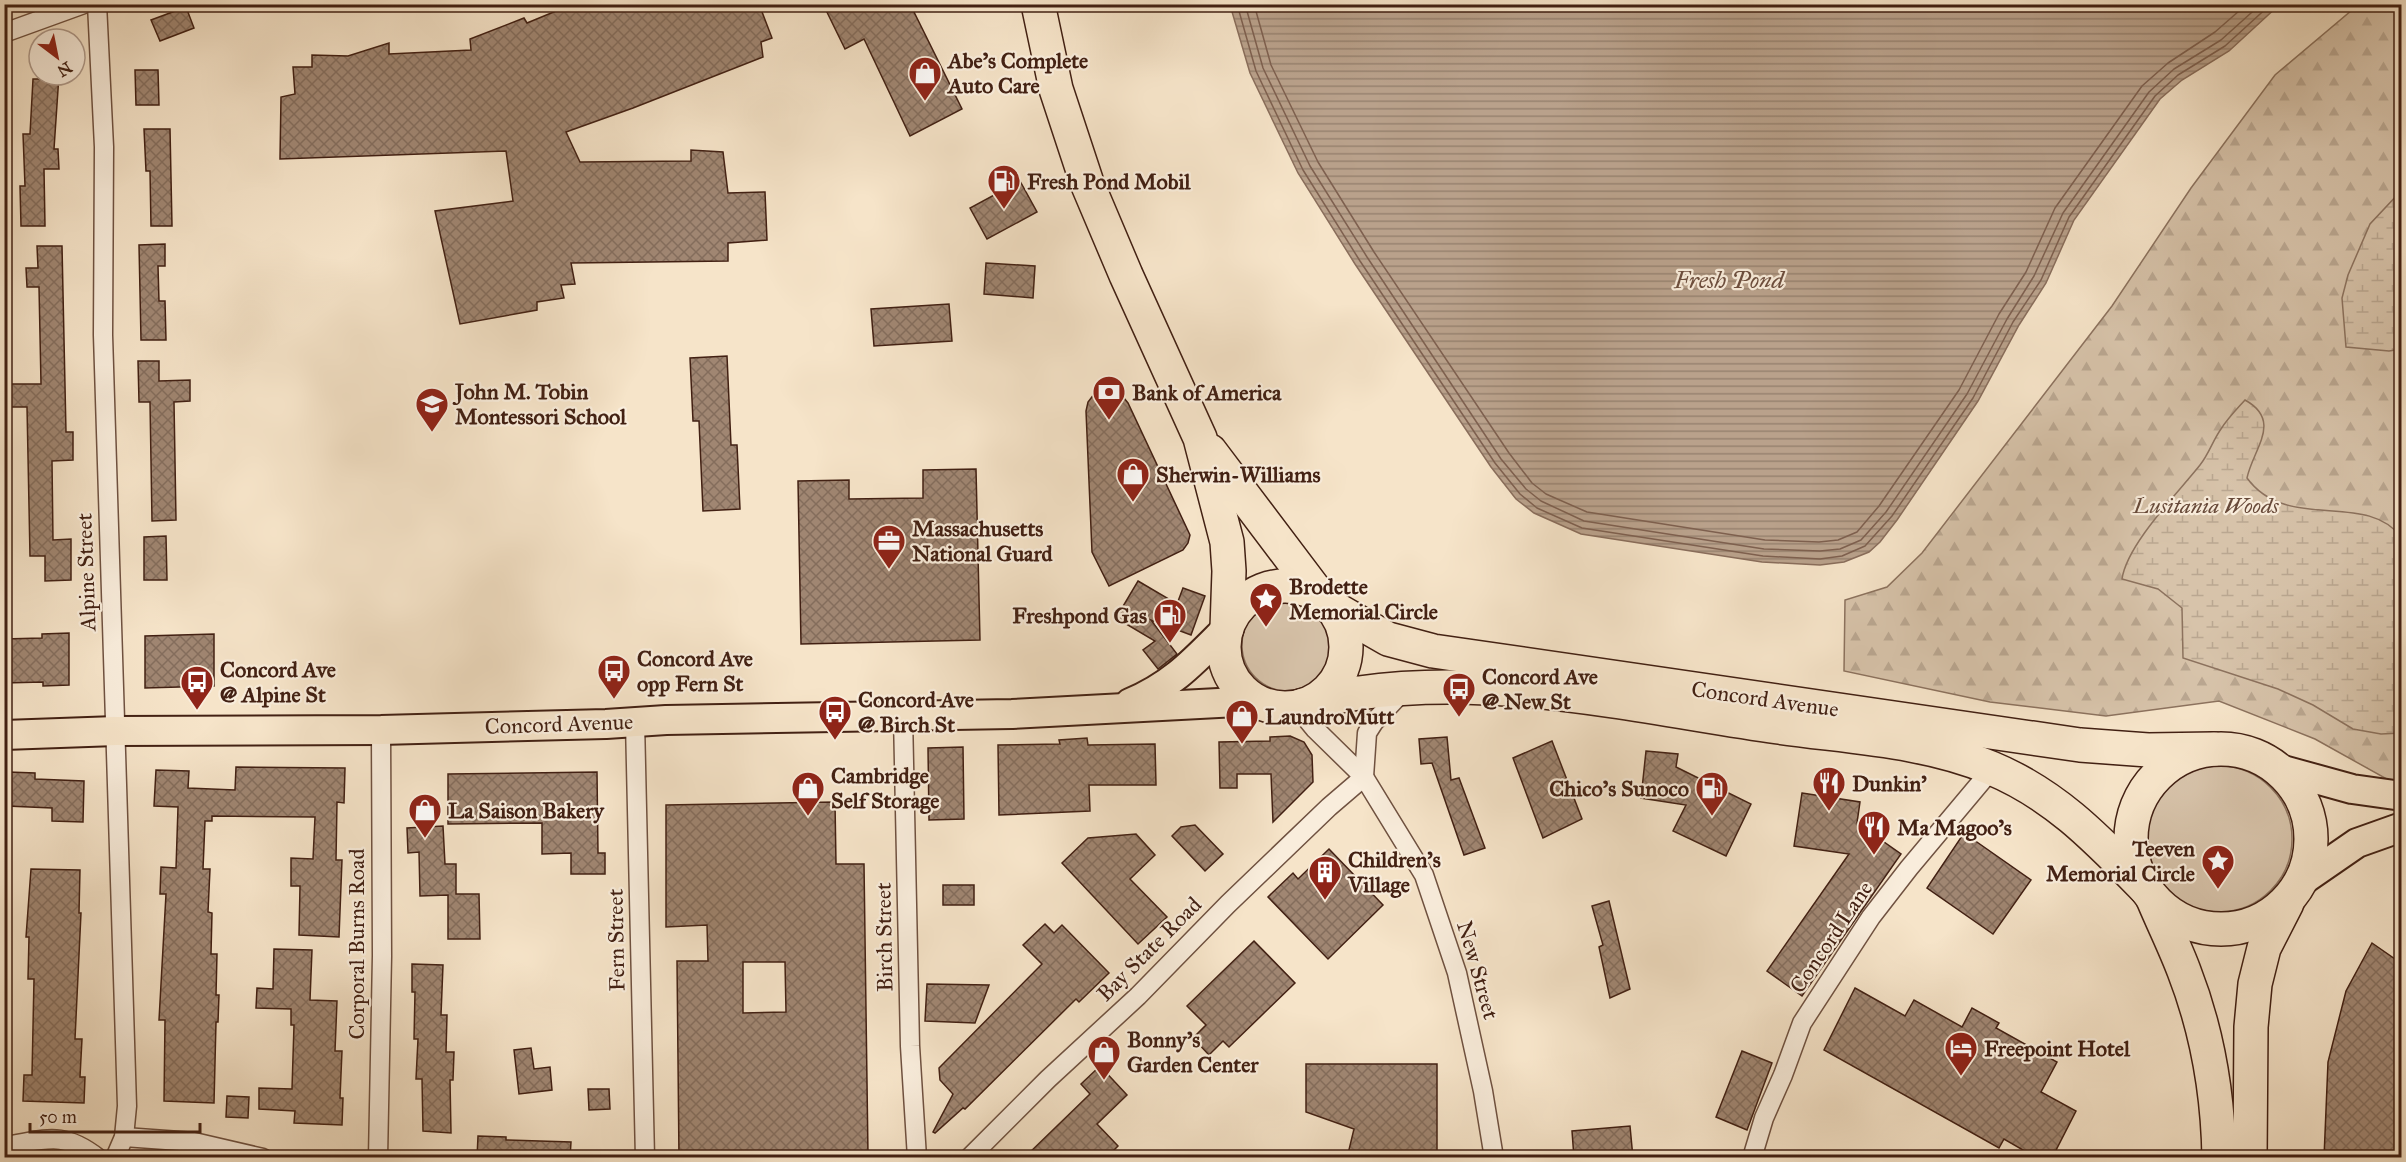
<svg xmlns="http://www.w3.org/2000/svg" width="2406" height="1162" viewBox="0 0 2406 1162" font-family="'IM FELL Great Primer',serif">
  <style>
    .green { fill: #d7c3aa; stroke: #8c725e; stroke-width: 1.5 }
    .forest { fill: url(#forest-firs); stroke: #8c725e; stroke-width: 1.5 }
    .wetland { fill: url(#wetland-marsh); stroke: #8c725e; stroke-width: 1.5 }
    .water { fill: url(#water-rules); stroke: #896d5b; stroke-width: 1.5 }
    .lines { fill: none; stroke-linecap: round; stroke-linejoin: round }
    .shore { stroke: #7e604f; stroke-width: 1.5 }
    .building { fill: url(#building-cross-hatch); stroke: #422013; stroke-width: 1.5; fill-rule: evenodd }
    .street-casing { stroke: #6f5140; stroke-width: 21 }
    .primary-casing { stroke: #422013; stroke-width: 32 }
    .highway-casing { stroke: #422013; stroke-width: 36 }
    .street { stroke: #f9eddc; stroke-width: 18 }
    .primary { stroke: #f6e4c9; stroke-width: 28 }
    .highway { stroke: #f6e4c9; stroke-width: 33 }
    .labels { text-anchor: middle; dominant-baseline: central; stroke-width: 4.5; stroke-linejoin: round; paint-order: stroke }
    .poi-label { font-size: 22px; font-weight: bold; fill: #422013; stroke: #f9eddc; text-anchor: start }
    .park-label { font-size: 22px; font-style: italic; fill: #674939; stroke: #f9eddc }
    .street-label { font-size: 22px; fill: #422013; stroke: #f9eddc }
    .water-label { font-size: 24px; font-style: italic; fill: #6c4d3d; stroke: #f9eddc }
  </style>
  <defs>
    <pattern id="forest-firs" width="22" height="20" patternUnits="userSpaceOnUse" patternTransform="scale(1.5)"><rect width="22" height="20" fill="#d7c3aa"/><path d="M5 1l3.5 6h-7zM16 11l3.5 6h-7z" fill="#baa791"/></pattern>
    <pattern id="wetland-marsh" width="20" height="14" patternUnits="userSpaceOnUse" patternTransform="scale(1.5)"><rect width="20" height="14" fill="#d7c3aa"/><path d="M1 5h8M5 5V1M11 12h8M15 12V8" fill="none" stroke="#baa791"/></pattern>
    <pattern id="water-rules" width="6" height="5" patternUnits="userSpaceOnUse" patternTransform="scale(1.5)"><rect width="6" height="5" fill="#b9a18b"/><path d="M0 2.5h6" fill="none" stroke="#988370"/></pattern>
    <pattern id="building-cross-hatch" width="8" height="8" patternUnits="userSpaceOnUse" patternTransform="scale(1.5)"><rect width="8" height="8" fill="#a08672"/><path d="M0 0l8 8M0 8l8-8" fill="none" stroke="#846d5c"/></pattern>
  </defs>
  <rect width="100%" height="100%" fill="#f6e4c9"/>
  <filter id="stains"><feTurbulence type="fractalNoise" baseFrequency=".00333" numOctaves="4"/><feColorMatrix values="0 0 0 0 .2 0 0 0 0 .09 0 0 0 0 .02 0 0 0 .5 -.17"/></filter>
  <radialGradient id="worn" r=".72"><stop offset=".6" stop-color="#630" stop-opacity="0"/><stop offset="1" stop-color="#630" stop-opacity=".3"/></radialGradient>
  <g class="green">
    <circle cx="1288" cy="645" r="46"/>
    <circle cx="2219" cy="839" r="73"/>
  </g>
  <polygon class="forest" points="2358,5 2401,5 2401,787 2315,739 2219,701 2106,716 1990,702 1844,671 1845,600 1887,587 1922,553 2112,306 2191,188 2275,75"/>
  <g class="wetland">
    <polygon points="2401,191 2401,349 2389,351 2346,347 2342,298 2348,275 2370,224"/>
    <path d="M2245,400C2283,421 2253,449 2247,478C2287,533 2366,490 2401,537V733L2381,734L2353,729L2313,705L2278,689L2183,658L2182,608L2158,589L2122,579C2127,544 2178,493 2200,465C2209,454 2213,440 2221,429C2228,418 2237,409 2245,400Z"/>
  </g>
  <polygon class="water" points="1230,5 1230,4 2279,5 2229,51 2182,80 2160,99 2074,220 2046,283 2019,325 1978,401 1897,520 1880,542 1869,552 1844,562 1820,565 1762,562 1581,534 1534,513 1516,499 1491,467 1355,264 1298,173 1250,73"/>
  <g class="lines">
    <g class="shore">
      <polyline points="1237,4 1256,71 1303,170 1360,261 1495,463 1520,494 1537,508 1582,528 1763,556 1820,559 1842,556 1865,546 1892,516 1973,398 2013,322 2041,280 2069,217 2155,96 2178,75 2225,46 2271,4"/>
      <polyline points="1245,4 1263,68 1310,166 1367,257 1501,459 1526,489 1541,501 1584,521 1764,549 1820,551 1840,549 1861,540 1886,512 1967,394 2007,319 2034,276 2063,213 2149,92 2174,69 2221,40 2261,4"/>
      <polyline points="1254,4 1271,65 1318,162 1374,252 1509,453 1532,483 1546,494 1587,512 1765,540 1819,542 1838,540 1857,532 1879,506 1959,390 1999,314 2026,272 2055,208 2142,86 2168,63 2215,32 2247,4"/>
    </g>
  </g>
  <g class="building">
    <polygon points="573,4 759,4 772,38 761,42 763,57 633,108 566,132 580,162 691,161 691,150 723,152 728,193 765,192 767,240 728,243 728,261 571,263 575,284 561,285 564,298 537,302 537,310 460,324 435,211 513,201 506,151 280,159 281,97 295,94 293,67 312,67 312,55 348,56 389,43 389,54 471,50 470,39 524,18 527,23"/>
    <polygon points="823,4 910,4 962,109 910,136 864,39 845,49"/>
    <polygon points="186,7 194,28 160,41 151,20"/>
    <polygon points="135,70 158,70 159,105 136,105"/>
    <polygon points="41,75 59,75 54,149 58,149 59,169 44,169 45,226 21,226 20,186 25,186 23,134 30,134 33,79 41,79"/>
    <polygon points="144,129 170,129 172,226 151,226 150,171 146,171"/>
    <polygon points="1020,181 1037,212 987,239 970,208"/>
    <polygon points="165,244 165,266 158,266 159,301 165,301 166,340 141,340 139,245"/>
    <polygon points="37,246 62,246 66,432 73,432 73,460 52,461 53,540 71,539 71,580 45,581 45,556 30,556 27,407 9,407 9,384 41,384 39,287 27,287 26,268 38,268"/>
    <polygon points="986,263 1035,266 1033,298 984,294"/>
    <polygon points="949,304 952,341 874,346 871,309"/>
    <polygon points="727,356 731,445 737,445 740,509 703,511 699,421 693,421 690,358"/>
    <polygon points="138,361 159,361 159,381 190,380 190,401 174,402 176,520 152,521 150,402 139,402"/>
    <polygon points="1103,390 1119,392 1128,403 1190,535 1188,543 1183,550 1109,586 1092,552 1086,411 1088,402 1095,393"/>
    <polygon points="976,469 980,640 801,644 798,481 849,480 849,499 923,498 923,470"/>
    <polygon points="166,536 167,580 144,580 144,537"/>
    <polygon points="1138,581 1177,604 1183,588 1205,596 1191,635 1151,620 1177,654 1158,669 1143,650 1155,641 1116,618"/>
    <polygon points="69,633 69,685 43,686 43,682 4,683 4,639 42,638 42,634"/>
    <polygon points="214,634 214,686 145,688 145,636"/>
    <polygon points="1290,736 1304,742 1312,755 1313,782 1273,822 1271,774 1237,774 1237,788 1220,788 1219,742 1270,741 1270,737"/>
    <polygon points="1447,737 1451,780 1459,778 1485,848 1464,855 1432,763 1421,764 1419,739"/>
    <polygon points="1087,738 1088,745 1155,744 1156,785 1089,785 1090,811 999,815 998,745 1060,744 1059,740"/>
    <polygon points="1552,741 1582,819 1543,838 1513,758"/>
    <polygon points="963,747 964,819 929,820 928,748"/>
    <polygon points="1646,751 1678,754 1676,767 1751,804 1726,856 1673,831 1686,805 1641,798"/>
    <polygon points="236,767 345,768 344,803 337,802 336,860 342,860 339,937 299,935 300,886 291,886 291,858 313,859 315,817 212,816 212,821 205,821 203,869 210,869 208,912 212,913 211,954 217,954 216,995 219,995 218,1022 216,1022 214,1103 164,1101 165,1020 159,1020 166,894 160,894 161,867 176,868 178,807 154,806 156,770 189,771 188,788 235,790"/>
    <polygon points="8,772 35,773 35,779 84,781 83,822 52,821 52,808 7,806"/>
    <polygon points="597,772 598,853 605,853 605,874 571,874 571,853 542,854 542,823 448,824 448,774"/>
    <polygon points="1802,793 1860,802 1857,823 1901,854 1802,996 1767,971 1849,854 1794,846"/>
    <path d="M835,802L836,864H864L868,1155L809,1156V1158H679L677,961H708L707,925L666,927V805ZM743,962H785L786,1012L743,1013Z"/>
    <polygon points="1195,825 1223,854 1205,871 1172,836 1181,827"/>
    <polygon points="443,826 445,864 456,864 456,894 479,894 480,939 448,939 448,895 420,896 419,852 408,853 407,828"/>
    <polygon points="1964,833 2031,880 1993,934 1927,888"/>
    <polygon points="1136,834 1155,855 1130,879 1167,917 1138,944 1062,863 1088,838"/>
    <polygon points="1329,849 1383,905 1328,959 1268,897 1293,873 1298,879"/>
    <polygon points="31,869 80,870 79,913 81,913 75,1039 82,1039 80,1077 85,1077 84,1103 23,1101 24,1075 32,1075 34,979 28,979 29,937 26,937"/>
    <rect x="943" y="885" width="31" height="20"/>
    <polygon points="1609,901 1630,989 1610,998 1599,947 1603,945 1592,906"/>
    <polygon points="1045,924 1054,933 1062,925 1109,973 1079,1002 1076,999 965,1109 963,1108 935,1133 933,1132 953,1094 940,1080 939,1068 1042,964 1023,945"/>
    <polygon points="1254,941 1295,983 1229,1047 1223,1041 1209,1055 1193,1038 1206,1025 1187,1006"/>
    <polygon points="2372,943 2402,964 2402,1158 2324,1158 2328,1062 2346,991"/>
    <polygon points="274,949 312,950 310,1000 337,1001 335,1051 342,1051 340,1098 343,1098 342,1125 294,1123 295,1111 259,1109 259,1088 292,1089 294,1025 291,1025 291,1009 256,1008 257,988 273,989"/>
    <polygon points="412,964 443,965 441,1015 447,1015 446,1052 454,1052 453,1080 450,1080 451,1133 423,1131 422,1079 416,1079 418,1039 414,1039 415,992 412,992"/>
    <polygon points="927,984 989,985 975,1023 925,1021"/>
    <polygon points="1855,988 1905,1016 1914,1000 1962,1027 1972,1008 1999,1023 1996,1028 2057,1062 2041,1092 2076,1111 2052,1158 2037,1158 2004,1139 1999,1148 1824,1050"/>
    <polygon points="531,1048 534,1069 550,1067 552,1090 519,1094 514,1050"/>
    <polygon points="1742,1051 1772,1063 1747,1130 1716,1117"/>
    <polygon points="1306,1064 1437,1064 1437,1158 1347,1158 1354,1129 1306,1112"/>
    <polygon points="1100,1066 1127,1095 1097,1124 1118,1146 1106,1158 1024,1158 1090,1094 1081,1084"/>
    <polygon points="588,1089 609,1089 610,1109 589,1110"/>
    <polygon points="227,1096 249,1097 248,1118 226,1117"/>
    <polygon points="1630,1126 1633,1158 1574,1158 1572,1131"/>
    <polygon points="478,1136 506,1137 506,1140 571,1142 570,1158 477,1158"/>
  </g>
  <g class="lines">
    <g class="street-casing">
      <g id="street">
        <polyline points="97,4 104,147 103,335 127,1106 124,1137 115,1158"/>
        <polyline points="4,33 84,4"/>
        <polyline points="1297,707 1315,729 1364,777 1424,875 1457,973 1483,1091 1494,1158"/>
        <polyline points="903,716 910,1046 917,1158"/>
        <polyline points="635,722 645,1158"/>
        <polyline points="1364,777 1367,733 1374,722 1405,689"/>
        <polyline points="124,1137 194,1142 263,1158"/>
        <path d="M4,1146C46,1140 62,1130 98,1158"/>
        <polyline points="378,1158 382,956 381,730"/>
        <polyline points="969,1158 1048,1079 1138,996 1228,904 1329,807 1364,777"/>
        <polyline points="1752,1158 1764,1118 1783,1075 1802,1023 1871,917 1909,868 1992,769"/>
      </g>
    </g>
    <g class="primary-casing">
      <g id="primary">
        <path d="M1130,703C1173,685 1194,661 1227,628"/>
        <polyline points="4,735 116,731 381,730 606,724 666,720 1012,714 1256,701"/>
        <polyline points="2276,768 2352,789 2402,796"/>
        <polyline points="2299,883 2357,843 2402,827"/>
      </g>
    </g>
    <g class="highway-casing">
      <g id="highway">
        <polyline points="1038,4 1056,89 1087,183 1126,275 1200,438 1227,542 1229,571 1227,628"/>
        <polyline points="1210,451 1321,598"/>
        <circle cx="1285" cy="647" r="61"/>
        <polyline points="1327,604 1388,639 1433,651 2080,745 2148,750 2214,749"/>
        <path d="M1301,706C1320,701 1339,695 1359,693C1498,673 1640,707 1778,727C1848,737 1925,740 1991,768C2056,795 2098,840 2147,890"/>
        <circle cx="2221" cy="839" r="90"/>
        <path d="M2153,899C2163,923 2175,947 2184,971C2207,1030 2218,1094 2219,1158"/>
        <polyline points="2250,1158 2251,1027 2255,984 2264,948 2287,903"/>
      </g>
    </g>
    <use href="#street" class="street"/>
    <use href="#primary" class="primary"/>
    <use href="#highway" class="highway"/>
  </g>
  <defs>
    <g id="shop-pin" transform="scale(1.725)"><path d="M0 17L-7.5 6A9.5 9.5 0 1 1 7.5 6Z" fill="#8f2418" stroke="#f9eddc"/><path d="M-5-2.5h2.3a2.7 3.5 0 0 1 5.4 0H5L5.5 6h-11ZM-1.5-2.5h3a1.5 2.3 0 0 0-3 0Z" fill="#fff"/></g>
    <g id="fuel-pin" transform="scale(1.725)"><path d="M0 17L-7.5 6A9.5 9.5 0 1 1 7.5 6Z" fill="#8f2418" stroke="#f9eddc"/><path d="M-5.5-6h7V0h2V4h1.3V-2.5L3-4.5l.8-.8L6-3V5H2.5V1h-1V6h-7ZM-4.2-4.7v3.2H.2V-4.7Z" fill="#fff"/></g>
    <g id="bank-pin" transform="scale(1.725)"><path d="M0 17L-7.5 6A9.5 9.5 0 1 1 7.5 6Z" fill="#8f2418" stroke="#f9eddc"/><path d="M-6-4H6V4H-6ZM0-2.3a2.3 2.3 0 1 0 0 4.6a2.3 2.3 0 1 0 0-4.6Z" fill="#fff"/></g>
    <g id="school-pin" transform="scale(1.725)"><path d="M0 17L-7.5 6A9.5 9.5 0 1 1 7.5 6Z" fill="#8f2418" stroke="#f9eddc"/><path d="M0-5L7-2L0 1L-7-2ZM-4 1L0 2.5L4 1V4Q0 6-4 4Z" fill="#fff"/></g>
    <g id="office-pin" transform="scale(1.725)"><path d="M0 17L-7.5 6A9.5 9.5 0 1 1 7.5 6Z" fill="#8f2418" stroke="#f9eddc"/><path d="M-6-3h4V-5.5h4V-3h4V5H-6ZM-1-4.5V-3h2v-1.5ZM-6 0V1H6V0Z" fill="#fff"/></g>
    <g id="sight-pin" transform="scale(1.725)"><path d="M0 17L-7.5 6A9.5 9.5 0 1 1 7.5 6Z" fill="#8f2418" stroke="#f9eddc"/><path d="M0-6L1.8-2.2L6-1.7L2.9 1.2L3.7 5.4L0 3.3L-3.7 5.4L-2.9 1.2L-6-1.7L-1.8-2.2Z" fill="#fff"/></g>
    <g id="bus-pin" transform="scale(1.725)"><path d="M0 17L-7.5 6A9.5 9.5 0 1 1 7.5 6Z" fill="#8f2418" stroke="#f9eddc"/><path d="M-5-6H5V4H4V6H2V4H-2V6H-4V4H-5ZM-3.5-4V0h7V-4ZM-3.5 1.2v1.5H-2V1.2ZM2 1.2v1.5H3.5V1.2Z" fill="#fff"/></g>
    <g id="restaurant-pin" transform="scale(1.725)"><path d="M0 17L-7.5 6A9.5 9.5 0 1 1 7.5 6Z" fill="#8f2418" stroke="#f9eddc"/><path d="M-5-6h1v4h1v-4h1v4h1v-4h1v5L-1.5 .5V6h-2V.5L-5-1ZM5-6V6H3V1.5H1.5Q1.5-4 5-6Z" fill="#fff"/></g>
    <g id="building-pin" transform="scale(1.725)"><path d="M0 17L-7.5 6A9.5 9.5 0 1 1 7.5 6Z" fill="#8f2418" stroke="#f9eddc"/><path d="M-4-6H4V6H1V3H-1V6H-4ZM-2.5-4.3h1.7v1.8h-1.7ZM.8-4.3h1.7v1.8H.8ZM-2.5-1h1.7V.8h-1.7ZM.8-1h1.7V.8H.8Z" fill="#fff"/></g>
    <g id="hotel-pin" transform="scale(1.725)"><path d="M0 17L-7.5 6A9.5 9.5 0 1 1 7.5 6Z" fill="#8f2418" stroke="#f9eddc"/><path d="M-6-4.5h1.5V1H6V5H4.5V3h-9V5H-6ZM-4 0a1.8 1.8 0 1 1 3.6 0ZM.5 0V-2.5h3Q6-2.5 6 0Z" fill="#fff"/></g>
  </defs>
  <g fill-rule="evenodd">
    <use href="#shop-pin" x="925" y="73"/>
    <use href="#fuel-pin" x="1004" y="181"/>
    <use href="#bank-pin" x="1109" y="392"/>
    <use href="#school-pin" x="432" y="404"/>
    <use href="#shop-pin" x="1133" y="474"/>
    <use href="#office-pin" x="889" y="541"/>
    <use href="#sight-pin" x="1266" y="599"/>
    <use href="#fuel-pin" x="1170" y="615"/>
    <use href="#bus-pin" x="614" y="671"/>
    <use href="#bus-pin" x="197" y="682"/>
    <use href="#bus-pin" x="1459" y="689"/>
    <use href="#bus-pin" x="835" y="712"/>
    <use href="#shop-pin" x="1242" y="716"/>
    <use href="#restaurant-pin" x="1829" y="783"/>
    <use href="#shop-pin" x="808" y="788"/>
    <use href="#fuel-pin" x="1712" y="788"/>
    <use href="#shop-pin" x="425" y="810"/>
    <use href="#restaurant-pin" x="1874" y="827"/>
    <use href="#sight-pin" x="2218" y="861"/>
    <use href="#building-pin" x="1325" y="872"/>
    <use href="#hotel-pin" x="1961" y="1048"/>
    <use href="#shop-pin" x="1104" y="1052"/>
  </g>
  <g class="labels">
    <g class="poi-label">
      <text x="948" y="60">Abe's Complete<tspan x="948" dy="25">Auto Care</tspan></text>
      <text x="1027" y="181">Fresh Pond Mobil</text>
      <text x="455" y="391">John M. Tobin<tspan x="455" dy="25">Montessori School</tspan></text>
      <text x="1132" y="392">Bank of America</text>
      <text x="1156" y="474">Sherwin-Williams</text>
      <text x="912" y="528">Massachusetts<tspan x="912" dy="25">National Guard</tspan></text>
      <text x="1289" y="586">Brodette<tspan x="1289" dy="25">Memorial Circle</tspan></text>
      <text x="1147" y="615" text-anchor="end">Freshpond Gas</text>
      <text x="637" y="658">Concord Ave<tspan x="637" dy="25">opp Fern St</tspan></text>
      <text x="220" y="669">Concord Ave<tspan x="220" dy="25">@ Alpine St</tspan></text>
      <text x="1482" y="676">Concord Ave<tspan x="1482" dy="25">@ New St</tspan></text>
      <text x="858" y="699">Concord Ave<tspan x="858" dy="25">@ Birch St</tspan></text>
      <text x="1265" y="716">LaundroMutt</text>
      <text x="831" y="775">Cambridge<tspan x="831" dy="25">Self Storage</tspan></text>
      <text x="1852" y="783">Dunkin'</text>
      <text x="1689" y="788" text-anchor="end">Chico's Sunoco</text>
      <text x="448" y="810">La Saison Bakery</text>
      <text x="1897" y="827">Ma Magoo's</text>
      <text x="2195" y="848" text-anchor="end">Teeven<tspan x="2195" dy="25">Memorial Circle</tspan></text>
      <text x="1348" y="859">Children's<tspan x="1348" dy="25">Village</tspan></text>
      <text x="1127" y="1039">Bonny's<tspan x="1127" dy="25">Garden Center</tspan></text>
      <text x="1984" y="1048">Freepoint Hotel</text>
    </g>
    <g class="park-label">
      <text x="2206" y="505">Lusitania Woods</text>
    </g>
    <g class="street-label">
      <text transform="translate(86 572) rotate(-92)">Alpine Street</text>
      <text transform="translate(1765 699) rotate(8)">Concord Avenue</text>
      <text transform="translate(559 724) rotate(-2)">Concord Avenue</text>
      <text transform="translate(884 937) rotate(-91)">Birch Street</text>
      <text transform="translate(1831 937) rotate(-56)">Concord Lane</text>
      <text transform="translate(616 940) rotate(-91)">Fern Street</text>
      <text transform="translate(356 944) rotate(-90)">Corporal Burns Road</text>
      <text transform="translate(1149 949) rotate(-45)">Bay State Road</text>
      <text transform="translate(1478 970) rotate(74)">New Street</text>
    </g>
    <g class="water-label">
      <text x="1729" y="280">Fresh Pond</text>
    </g>
  </g>
  <rect width="2406" height="1162" fill="none" stroke="#f6e4c9" stroke-width="24"/>
  <rect x="6" y="6" width="2394" height="1150" fill="none" stroke="#422013" stroke-width="3"/>
  <rect x="12" y="12" width="2382" height="1138" fill="none" stroke="#422013" stroke-width="1.5"/>
  <g transform="translate(57 57) rotate(148)"><circle r="28" fill="#f9eddc" stroke="#b09b8c" stroke-width="1.5"/>
  <path d="M0-4.5L10 22L0 15L-10 22Z" fill="#8f2418"/>
  <text y="-9" font-size="16" font-weight="bold" text-anchor="middle" fill="#422013">N</text>
  </g>
  <path d="M30 1123v9h170v-9" fill="none" stroke="#422013" stroke-width="3"/>
  <text x="39" y="1123" font-size="18" fill="#422013" stroke="#f9eddc" stroke-width="4.5" paint-order="stroke">50 m</text>
  <rect width="100%" height="100%" filter="url(#stains)"/>
  <rect width="100%" height="100%" fill="url(#worn)"/>
</svg>
